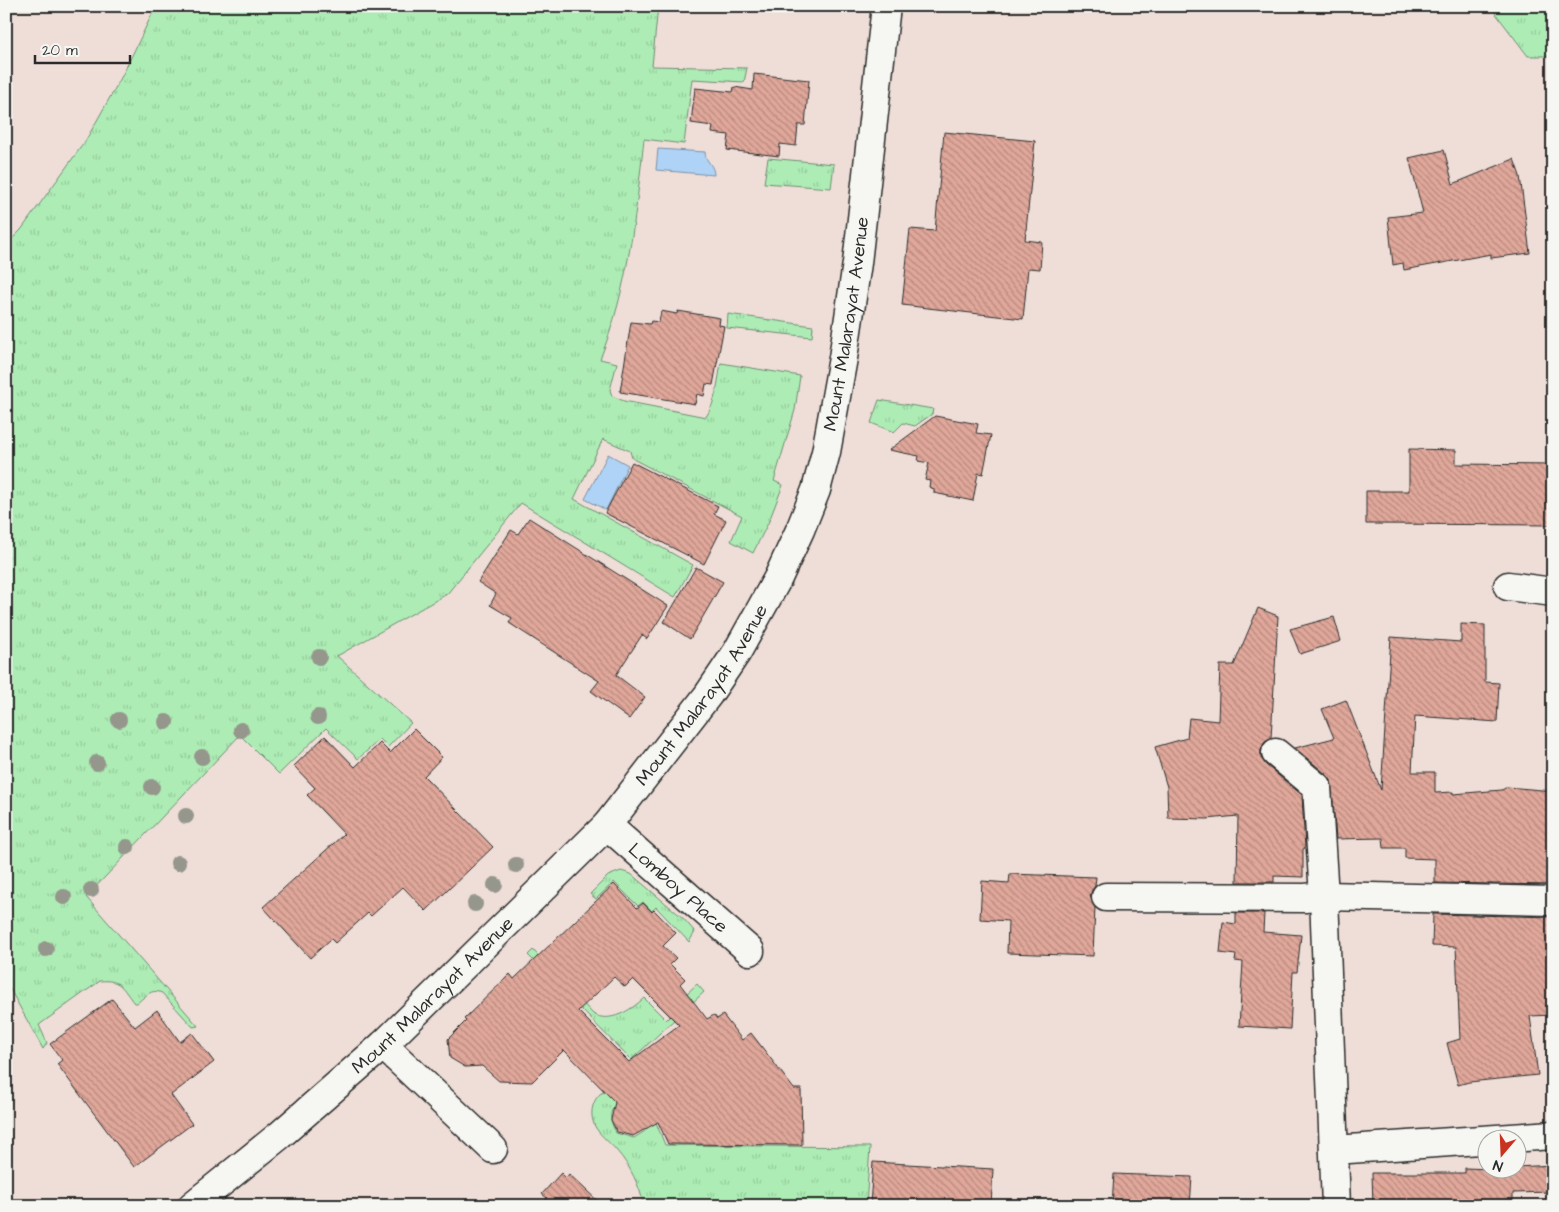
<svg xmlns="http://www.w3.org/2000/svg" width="1559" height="1212" viewBox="0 0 1559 1212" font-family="'Architects Daughter',sans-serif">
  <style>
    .grass { fill: url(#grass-tufts); stroke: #6c8c70 }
    .water { fill: #afd3f7; stroke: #7a90a5 }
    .building { fill: url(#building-back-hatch); stroke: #2b2b2b; fill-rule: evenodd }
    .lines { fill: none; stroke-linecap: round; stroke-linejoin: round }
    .minor-casing { stroke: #2b2b2b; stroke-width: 31 }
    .minor { stroke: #f6f6f2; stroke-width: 28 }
    .tree { fill: #95968c }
    .labels { text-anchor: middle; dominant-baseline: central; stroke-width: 4.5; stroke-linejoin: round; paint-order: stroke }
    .street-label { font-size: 19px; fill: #2b2b2b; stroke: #f6f6f2 }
  </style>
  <defs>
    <pattern id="grass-tufts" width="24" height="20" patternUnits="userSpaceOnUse" patternTransform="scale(1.25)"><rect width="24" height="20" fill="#adedb5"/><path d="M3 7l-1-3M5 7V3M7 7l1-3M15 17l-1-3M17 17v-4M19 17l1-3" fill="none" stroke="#95cb9c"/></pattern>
    <pattern id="building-back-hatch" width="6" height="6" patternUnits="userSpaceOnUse" patternTransform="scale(1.25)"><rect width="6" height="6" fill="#e0a79a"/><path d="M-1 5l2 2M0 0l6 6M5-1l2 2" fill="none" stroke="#b6887e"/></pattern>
  </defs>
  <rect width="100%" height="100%" fill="#efded8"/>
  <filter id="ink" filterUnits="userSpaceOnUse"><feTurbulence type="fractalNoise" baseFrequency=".02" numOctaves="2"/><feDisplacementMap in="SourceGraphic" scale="10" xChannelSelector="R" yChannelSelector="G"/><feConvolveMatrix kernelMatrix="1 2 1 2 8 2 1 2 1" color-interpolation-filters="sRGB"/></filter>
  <g filter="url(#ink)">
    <g class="grass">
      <path d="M156,6H658L652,66L747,68L744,82L692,79L684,144L644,139C636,213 628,290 600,359L617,363L610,390L612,396L624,401L706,417C716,402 718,381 721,363L800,376L795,410L774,481L783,485L769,521L753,553L731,541L742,516L635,460L632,458L630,451L603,439L574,499L693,565L675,597L521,503L447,594L337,656L411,723L388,747L380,739L358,759L326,728L279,774L240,735L86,897L198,1026L193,1027L162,993C151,988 146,996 137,1003H134C122,988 121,979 100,981L39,1025L47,1043L43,1049L6,982V245L21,230L86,140L122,76Z"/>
      <polygon points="1490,6 1553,6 1553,56 1528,56"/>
      <polygon points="768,158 834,164 831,188 764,183"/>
      <polygon points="728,314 813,326 812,337 727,328"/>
      <polygon points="879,400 933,409 932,414 915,426 903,423 894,432 871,423"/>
      <polygon points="621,871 631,874 683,918 695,932 689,942 656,907 652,911 643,902 638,906 614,882 596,899 590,894 608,876"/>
      <path d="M533,950L593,1014C610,1024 631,1010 644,998L666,1020L686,1001L683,997L697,984L704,992L631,1060L528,955Z"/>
      <path d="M607,1092L619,1101C607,1112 610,1120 616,1133L634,1138L645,1131L649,1117L653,1115L665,1145L870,1147L866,1206H644C640,1186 630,1166 617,1151C610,1142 595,1132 593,1121C590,1111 593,1100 601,1093Z"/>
    </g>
    <g class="water">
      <path d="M658,149L705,152C705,162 714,164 714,175L656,170Z"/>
      <polygon points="608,454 628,465 606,510 585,499"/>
    </g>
    <g class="building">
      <polygon points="754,74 809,80 805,125 798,125 796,146 780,144 779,156 727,150 729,135 712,133 713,126 691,123 695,88 733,92 734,87 753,90"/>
      <polygon points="944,132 1035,141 1025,240 1042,242 1040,269 1028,268 1023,319 902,305 910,229 935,231"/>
      <polygon points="1444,150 1453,184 1514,159 1520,176 1530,253 1491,258 1491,254 1404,270 1403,263 1393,265 1388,217 1423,213 1409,158"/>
      <polygon points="661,311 677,314 678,311 720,318 719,325 724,326 713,385 706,384 704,396 697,394 695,404 620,392 631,322 650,324 651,321 659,322"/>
      <polygon points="935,416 978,424 976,433 991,435 983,474 978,473 973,501 934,493 934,489 929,487 930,481 925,480 929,463 918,461 919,456 889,450"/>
      <polygon points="1409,449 1456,450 1456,464 1553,465 1553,525 1366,524 1366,491 1409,491"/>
      <polygon points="632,462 718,506 714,514 726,520 704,564 605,513"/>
      <polygon points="529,518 668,606 647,639 642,635 616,675 645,697 629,719 591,691 599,681 509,623 512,618 490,605 496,594 478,582 511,530 518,534"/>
      <polygon points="696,567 723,582 690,639 664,622"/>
      <polygon points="1258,608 1278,616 1271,738 1264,743 1261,751 1261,758 1266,765 1302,795 1305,848 1303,849 1303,877 1274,876 1274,882 1237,882 1238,816 1207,819 1168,818 1167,787 1155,747 1187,738 1189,718 1218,721 1220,665 1234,665"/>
      <polygon points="1334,617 1341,641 1300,654 1290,629"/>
      <polygon points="1461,624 1485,625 1485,682 1499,683 1497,722 1415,716 1412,772 1435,772 1435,793 1453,792 1453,794 1502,790 1507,787 1553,791 1553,885 1435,883 1435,859 1405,858 1405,848 1384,848 1383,838 1336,839 1331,780 1327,775 1295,748 1334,738 1322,709 1346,700 1381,790 1391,637 1461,642"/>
      <polygon points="414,729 442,757 424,776 493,847 426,911 403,887 371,916 368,913 335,943 331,939 310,958 263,907 344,834 307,795 315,788 294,766 325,736 355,767 380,743 390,753"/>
      <polygon points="1010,874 1096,877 1095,886 1092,890 1090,896 1095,907 1093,956 1007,953 1008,921 980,919 982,881 1009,883"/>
      <path d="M614,884L637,908L643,903L652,912L654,910L676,933L663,946L676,958L670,964L685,979L680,984L707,1019L714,1015L717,1019L723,1015L742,1040L751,1033L794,1089H801L802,1145L668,1144L658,1122L633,1136L617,1132L611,1120L615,1102L564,1050L532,1082L499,1081L482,1066L465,1067L450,1058L448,1039L466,1021L464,1019L510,974L514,979ZM614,977L625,987L633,979L679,1025L629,1062L578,1011Z"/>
      <polygon points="1236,913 1264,913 1263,932 1301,935 1297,972 1293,972 1290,1029 1239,1026 1243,962 1235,961 1236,955 1220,953 1223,922 1236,924"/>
      <polygon points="1433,914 1553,917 1551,964 1553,1015 1530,1016 1538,1075 1469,1082 1458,1085 1447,1043 1460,1039 1456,947 1432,946"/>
      <polygon points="112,999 135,1027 157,1010 180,1042 192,1033 214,1062 171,1095 192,1124 134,1167 57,1064 62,1060 50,1044"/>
      <polygon points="873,1162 993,1169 991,1206 870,1206"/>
      <polygon points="1553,1165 1553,1192 1513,1193 1513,1206 1373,1206 1372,1173 1465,1173 1465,1168 1516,1170 1516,1167"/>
      <polygon points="561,1173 566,1178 569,1174 603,1206 540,1206 547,1198 542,1194"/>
      <polygon points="1114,1174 1192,1177 1190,1206 1112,1206"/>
    </g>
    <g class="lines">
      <g class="minor-casing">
        <g id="minor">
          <polyline points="1508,586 1553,592"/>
          <polyline points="1276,753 1317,787 1324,896 1336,1206"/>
          <path id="s1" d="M607,825L750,951"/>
          <polyline points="1106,897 1305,898 1324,896 1553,901"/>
          <polyline points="383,1045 493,1149"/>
          <polyline points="1334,1150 1553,1135"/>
          <path id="s2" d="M192,1206L280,1135L383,1045L607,825L708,695L737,652L778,578L800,530L816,490L826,452L843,358L857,263L886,6"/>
        </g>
      </g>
      <use href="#minor" class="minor"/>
    </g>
    <g class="tree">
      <circle cx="319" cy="657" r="8"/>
      <circle cx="318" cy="717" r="8"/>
      <circle cx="119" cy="720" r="8"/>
      <circle cx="166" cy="722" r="8"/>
      <circle cx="241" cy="730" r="8"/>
      <circle cx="202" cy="757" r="8"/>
      <circle cx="97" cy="763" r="8"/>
      <circle cx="152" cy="787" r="8"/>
      <circle cx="186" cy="816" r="8"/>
      <circle cx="127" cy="847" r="8"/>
      <circle cx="178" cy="863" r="8"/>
      <circle cx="516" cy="865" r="8"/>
      <circle cx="495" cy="885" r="8"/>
      <circle cx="91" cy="890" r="8"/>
      <circle cx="64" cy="897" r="8"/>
      <circle cx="475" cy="904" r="8"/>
      <circle cx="46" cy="949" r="8"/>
    </g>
  </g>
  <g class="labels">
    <g class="street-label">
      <text stroke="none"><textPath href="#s2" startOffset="1130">Mount Malarayat Avenue</textPath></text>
      <text stroke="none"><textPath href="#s2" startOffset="725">Mount Malarayat Avenue</textPath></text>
      <text stroke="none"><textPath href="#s1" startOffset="95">Lomboy Place</textPath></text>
      <text stroke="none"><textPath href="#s2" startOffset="320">Mount Malarayat Avenue</textPath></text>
    </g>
  </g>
  <rect width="1559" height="1212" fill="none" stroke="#f6f6f2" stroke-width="25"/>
  <rect x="12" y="12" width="1534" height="1187" fill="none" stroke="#2b2b2b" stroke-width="2" filter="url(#ink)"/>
  <g transform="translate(1502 1154) rotate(199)"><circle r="24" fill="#f6f6f2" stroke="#a5a5a2"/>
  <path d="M0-4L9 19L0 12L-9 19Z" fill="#c8321e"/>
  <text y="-8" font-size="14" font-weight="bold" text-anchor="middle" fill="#2b2b2b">N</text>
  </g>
  <path d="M35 55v8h95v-8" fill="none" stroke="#2b2b2b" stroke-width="2.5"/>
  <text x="42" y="55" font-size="15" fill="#2b2b2b" stroke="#f6f6f2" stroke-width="4" paint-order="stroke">20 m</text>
</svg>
